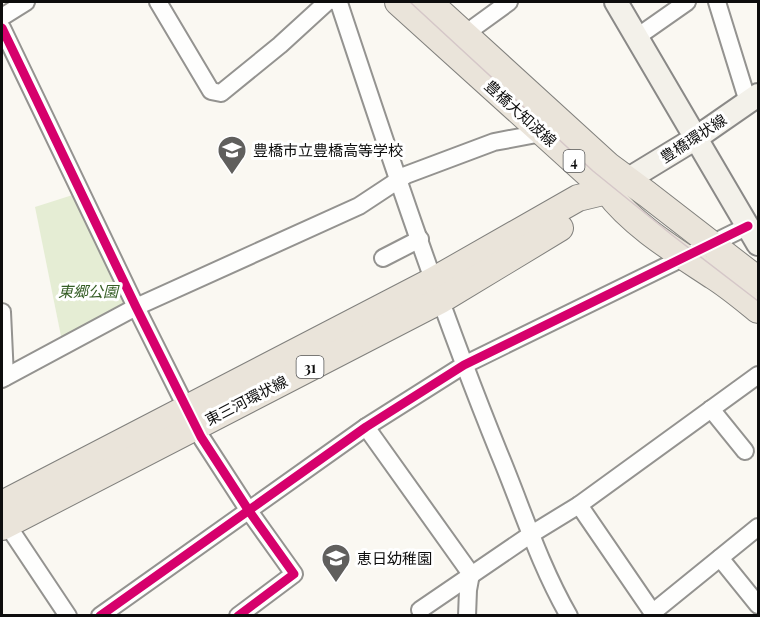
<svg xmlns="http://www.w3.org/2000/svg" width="760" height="617" viewBox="0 0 760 617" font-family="'Playfair Display','Noto Sans JP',serif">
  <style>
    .park { fill: #e5edd4 }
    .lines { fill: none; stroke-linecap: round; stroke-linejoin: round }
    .street-casing { stroke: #949390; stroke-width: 20 }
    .secondary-casing { stroke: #8a8987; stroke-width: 26 }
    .primary-casing { stroke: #81807d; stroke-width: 28 }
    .street { stroke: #fefefd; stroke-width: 16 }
    .secondary { stroke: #f3f1ea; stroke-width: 22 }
    .primary { stroke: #eae4da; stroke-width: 26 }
    .tram { stroke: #d5c7c8; stroke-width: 1.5 }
    .cycleway-casing { stroke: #fff; stroke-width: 13 }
    .cycleway { stroke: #d6006c; stroke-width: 9 }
    .labels { text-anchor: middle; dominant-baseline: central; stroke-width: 6; stroke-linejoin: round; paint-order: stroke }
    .shield { fill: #fff; stroke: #565656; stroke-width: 1.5 }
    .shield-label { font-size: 14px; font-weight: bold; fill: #0d0d0d }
    .street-label { font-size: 15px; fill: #0d0d0d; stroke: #fff }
    .poi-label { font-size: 15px; fill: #0d0d0d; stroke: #fff; text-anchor: start }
    .park-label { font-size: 15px; font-style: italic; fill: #355d25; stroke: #fff }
  </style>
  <rect width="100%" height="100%" fill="#faf8f2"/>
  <polygon class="park" points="82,192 136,307 63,346 35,207"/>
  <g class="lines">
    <g class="street-casing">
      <g id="street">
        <polyline points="158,2 211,91 221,93 280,45 327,2"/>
        <path d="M336,2L339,3C389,154 439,305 499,453C522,508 539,564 569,616"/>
        <polyline points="717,2 748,102"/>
        <polyline points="2,17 26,2"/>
        <polyline points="2,28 136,307 201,437 249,511 294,574 238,616"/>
        <polyline points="637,37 687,2"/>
        <polyline points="458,39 509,2"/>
        <polyline points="383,258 420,239"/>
        <polyline points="2,312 5,377"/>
        <polyline points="2,379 136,307 359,206 406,175 494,142 542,133"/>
        <polyline points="711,409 745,451"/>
        <polyline points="366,427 471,574 468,590 467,616"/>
        <polyline points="579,505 655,616"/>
        <polyline points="2,517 68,616"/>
        <polyline points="720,558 758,605"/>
        <polyline points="420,610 530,535 579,505 758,375"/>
        <polyline points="652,613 758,527"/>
        <polyline points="100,616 366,427 464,365 748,226"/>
      </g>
    </g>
    <g class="secondary-casing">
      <g id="secondary">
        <polyline points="616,2 758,244"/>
        <polyline points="627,180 696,138 758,95"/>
      </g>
    </g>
    <g class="primary-casing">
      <g id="primary">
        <path d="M398,2L607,191C633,226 677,252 713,276C729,286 743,298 758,310"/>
        <polyline points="429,2 609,166 647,194 758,280"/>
        <polyline points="2,504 434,280 578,198 607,191 627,180"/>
        <polyline points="2,527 441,300 560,228"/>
      </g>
    </g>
    <use href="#street" class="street"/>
    <use href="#secondary" class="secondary"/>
    <use href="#primary" class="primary"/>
    <polyline class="tram" points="410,2 593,171 672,235 758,301"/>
    <g class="cycleway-casing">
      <g id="cycleway">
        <polyline points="2,28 136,307 201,437 249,511 294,574 238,616"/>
        <polyline points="100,616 366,427 464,365 748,226"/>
      </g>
    </g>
    <use href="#cycleway" class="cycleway"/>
  </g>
  <defs>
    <g id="school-pin" transform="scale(1.5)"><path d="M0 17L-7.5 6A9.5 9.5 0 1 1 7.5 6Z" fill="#605f5d" stroke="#fff"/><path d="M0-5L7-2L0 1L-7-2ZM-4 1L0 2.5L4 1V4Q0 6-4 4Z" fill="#fff"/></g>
  </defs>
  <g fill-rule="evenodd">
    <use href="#school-pin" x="232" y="150"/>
    <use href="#school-pin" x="336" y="558"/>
  </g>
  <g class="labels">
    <g class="shield">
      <rect x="563.5" y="150" width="21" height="22" rx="4.5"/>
      <rect x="296.5" y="356" width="27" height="22" rx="4.5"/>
    </g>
    <g class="shield-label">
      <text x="574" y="161">4</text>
      <text x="310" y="367">31</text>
    </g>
    <g class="street-label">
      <text transform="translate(521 113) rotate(42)">豊橋大知波線</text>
      <text transform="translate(693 138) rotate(-33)">豊橋環状線</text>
      <text transform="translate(246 400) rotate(-27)">東三河環状線</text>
    </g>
    <g class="poi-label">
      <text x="253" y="150">豊橋市立豊橋高等学校</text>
      <text x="357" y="558">恵日幼稚園</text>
    </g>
    <g class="park-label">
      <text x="88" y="291">東郷公園</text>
    </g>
  </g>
  <rect width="760" height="617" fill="none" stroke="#0d0d0d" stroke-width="6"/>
</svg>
